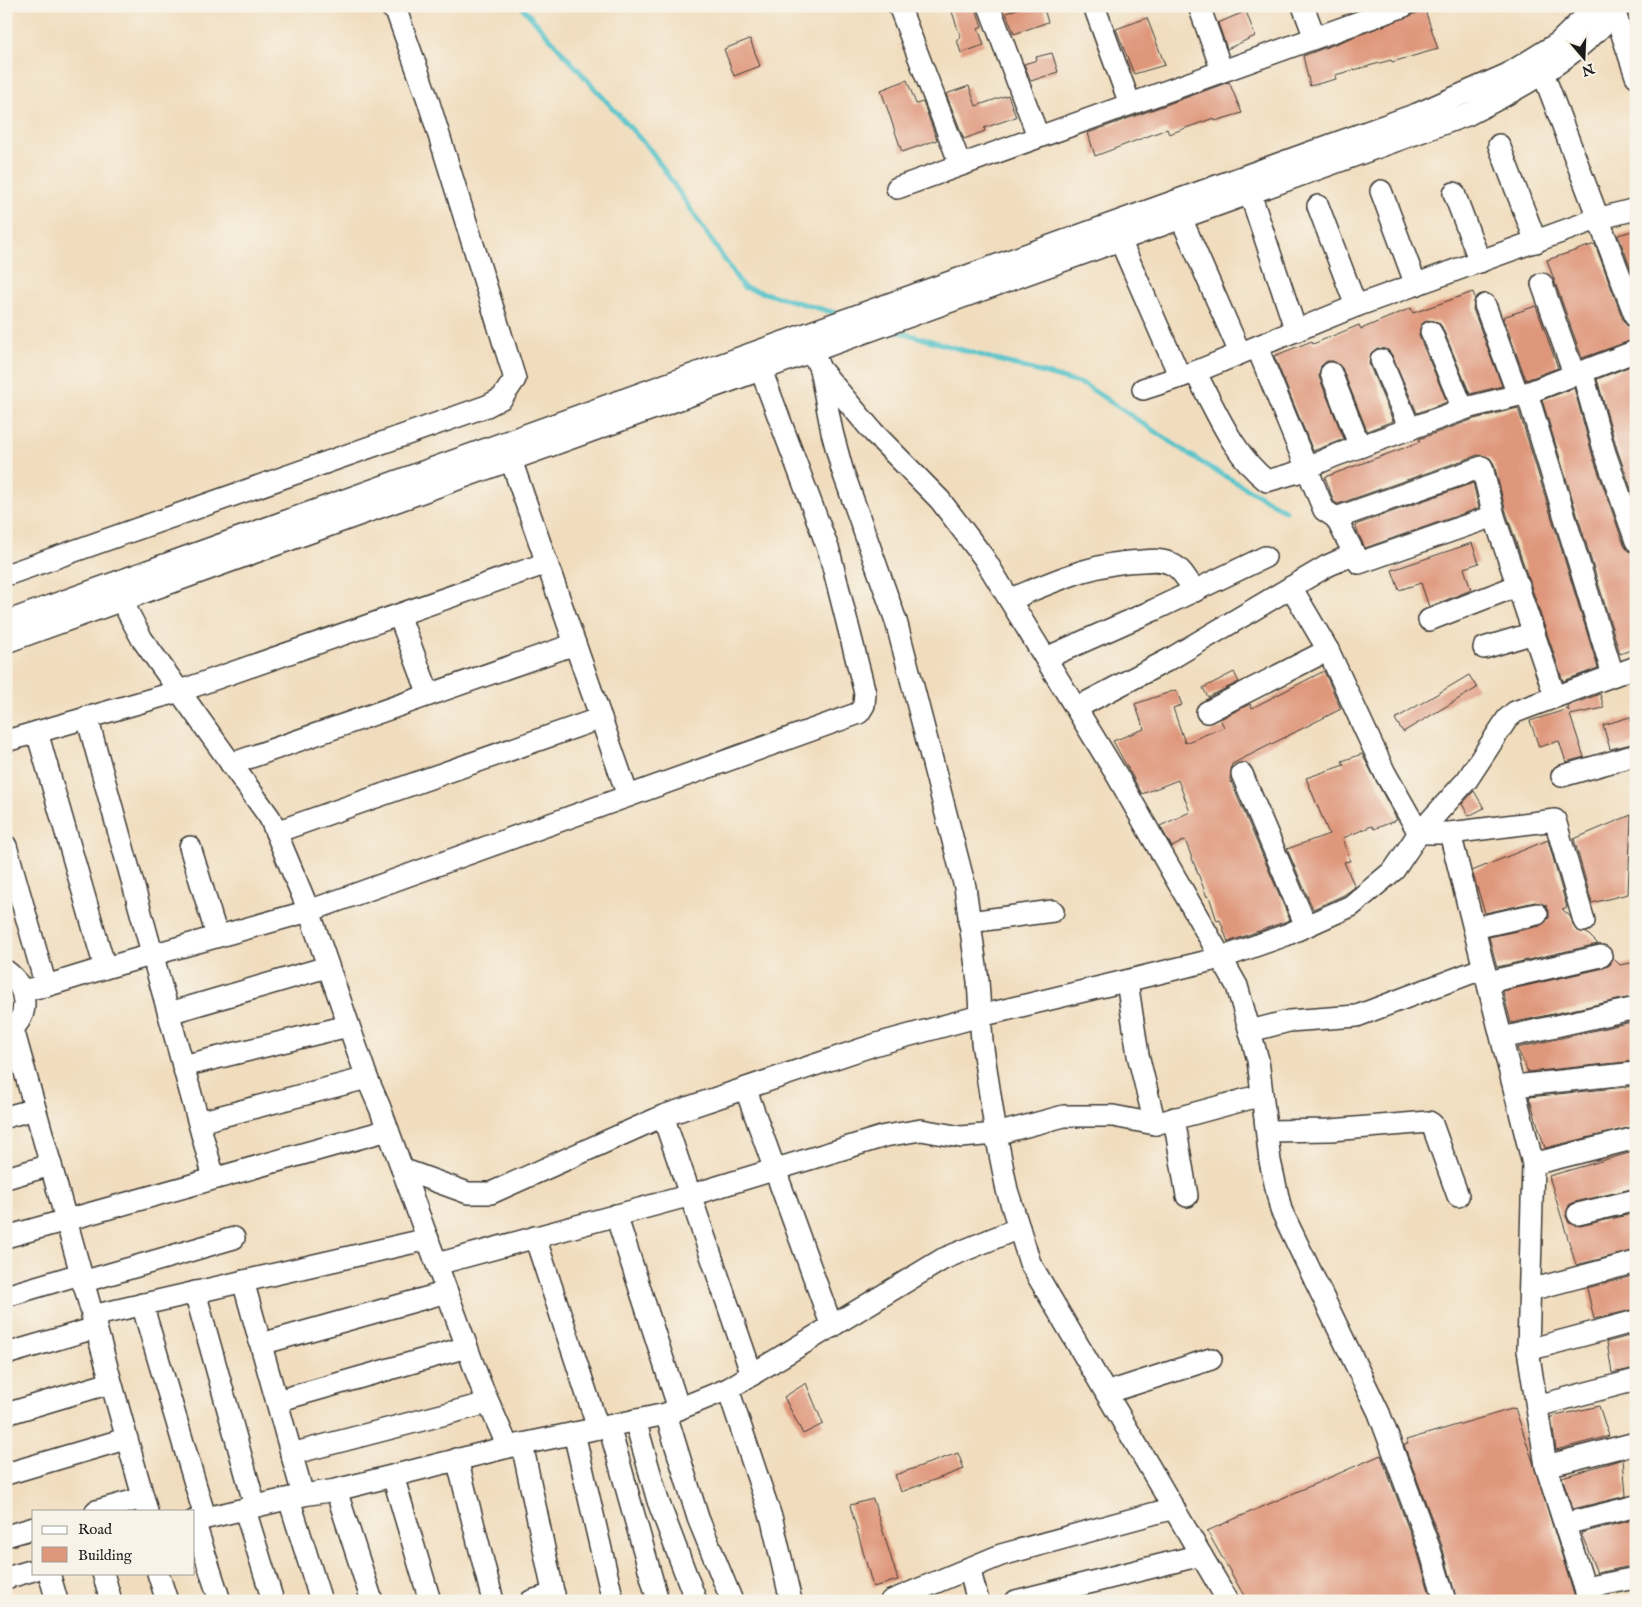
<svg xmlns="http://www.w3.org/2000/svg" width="1642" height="1607" viewBox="0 0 1642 1607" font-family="'IM FELL English',serif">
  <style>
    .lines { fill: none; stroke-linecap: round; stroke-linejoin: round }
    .stream { stroke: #55c3c9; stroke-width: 5 }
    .building { fill: #df977c }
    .minor-casing { stroke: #3c3934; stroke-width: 24 }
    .minor { stroke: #fff; stroke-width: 21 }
  </style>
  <rect width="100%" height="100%" fill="#f7f3e8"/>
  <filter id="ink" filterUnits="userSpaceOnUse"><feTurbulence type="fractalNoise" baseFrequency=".02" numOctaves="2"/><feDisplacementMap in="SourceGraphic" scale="10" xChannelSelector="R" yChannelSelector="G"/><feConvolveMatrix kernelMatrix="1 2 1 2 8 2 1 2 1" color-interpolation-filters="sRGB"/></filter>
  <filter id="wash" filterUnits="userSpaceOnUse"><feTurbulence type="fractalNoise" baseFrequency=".0096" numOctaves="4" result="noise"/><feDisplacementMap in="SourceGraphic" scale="20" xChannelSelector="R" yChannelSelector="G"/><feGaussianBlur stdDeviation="1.12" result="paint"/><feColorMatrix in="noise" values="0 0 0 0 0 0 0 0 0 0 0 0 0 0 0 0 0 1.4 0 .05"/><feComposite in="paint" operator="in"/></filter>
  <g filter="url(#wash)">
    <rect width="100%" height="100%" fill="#f1ddbe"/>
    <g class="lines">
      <g class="stream">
        <polyline points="521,6 652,152 743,287 839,314"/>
        <polyline points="893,330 1085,385 1204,464 1286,511"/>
      </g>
    </g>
    <g id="blocks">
      <g class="building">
        <polygon points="959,6 975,6 982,26 978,28 984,45 961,53 957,40 961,38 951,9"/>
        <polygon points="1025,6 1043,6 1048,22 1014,34 1006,13"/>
        <polygon points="1425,10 1438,49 1392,62 1391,60 1335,75 1336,79 1310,86 1303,56"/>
        <polygon points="1246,11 1255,36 1227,49 1218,23"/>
        <polygon points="1147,18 1165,65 1134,74 1116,29"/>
        <polygon points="750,39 760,66 734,76 724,49"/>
        <polygon points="1052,53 1058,72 1031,81 1024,64 1037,60 1036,57"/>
        <polygon points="907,80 916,104 923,102 937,140 902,152 881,90"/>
        <polygon points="1229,82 1242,113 1215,121 1214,118 1169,134 1167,129 1095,156 1088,133"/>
        <polygon points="969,86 976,106 1008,95 1016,117 984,128 985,131 964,139 946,94"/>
        <polygon points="1636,230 1636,282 1618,235"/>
        <polygon points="1595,244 1624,322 1629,328 1636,330 1636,339 1582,358 1547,260"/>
        <polygon points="1473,292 1475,298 1473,309 1502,386 1470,394 1442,327 1438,322 1427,320 1421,325 1419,336 1447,402 1417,413 1392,355 1388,350 1377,348 1371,353 1369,364 1393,421 1367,431 1342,368 1333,361 1327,361 1321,366 1319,377 1344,439 1313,451 1274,356 1312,341 1313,344 1359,325 1361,329 1411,308 1413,313"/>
        <polygon points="1536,306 1558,368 1526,380 1503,317"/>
        <polygon points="1636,364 1636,503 1617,449 1597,379"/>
        <polygon points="1574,388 1593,457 1624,545 1628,551 1636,553 1636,648 1620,654 1542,400"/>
        <polygon points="1518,408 1598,668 1563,681 1506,512 1494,464 1490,458 1478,455 1338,504 1334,502 1325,477 1420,442 1419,439 1474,419"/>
        <polygon points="1473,483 1479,508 1365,548 1358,533 1355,525"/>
        <polygon points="1472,543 1479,563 1464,568 1471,590 1429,607 1421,583 1399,590 1392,570"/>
        <polygon points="1324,671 1341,709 1232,764 1230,779 1290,920 1228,942 1220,920 1217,921 1209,896 1207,897 1185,840 1172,847 1160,826 1190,812 1178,780 1142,794 1113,741 1144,729 1135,704 1176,690 1182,705 1173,708 1185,743 1224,727 1220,719 1250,704 1252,708"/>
        <polygon points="1234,672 1239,682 1208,697 1203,688"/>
        <polygon points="1469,675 1477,688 1403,732 1395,719"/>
        <polygon points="1600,694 1604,708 1570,715 1584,757 1566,762 1559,741 1539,747 1530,721 1568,709 1569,711 1567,706"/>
        <polygon points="1630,717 1636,743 1610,749 1603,725"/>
        <polygon points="1362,754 1397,820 1374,829 1372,826 1343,838 1350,861 1344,862 1355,887 1344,895 1313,909 1287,849 1329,834 1306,778 1344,765 1342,761"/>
        <polygon points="1474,791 1484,808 1469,816 1462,804"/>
        <polygon points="1631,815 1628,894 1592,903 1574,839"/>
        <polygon points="1548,840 1567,908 1562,909 1570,916 1576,930 1587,933 1598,944 1497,967 1489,937 1540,926 1549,918 1549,911 1546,905 1535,902 1485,913 1472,871"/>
        <polygon points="1613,958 1620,965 1636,962 1636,996 1511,1023 1503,991 1604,968 1610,965"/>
        <polygon points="1636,1021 1636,1061 1528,1072 1517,1048"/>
        <polygon points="1636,1086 1636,1126 1545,1148 1529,1097"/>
        <polygon points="1636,1151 1636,1188 1575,1202 1569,1205 1566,1216 1569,1223 1580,1226 1636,1213 1636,1250 1576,1265 1549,1176"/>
        <polygon points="1636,1275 1636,1309 1594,1319 1587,1288"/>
        <polygon points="1636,1334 1636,1368 1612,1373 1607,1342"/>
        <polygon points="806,1383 823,1424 803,1434 784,1397"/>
        <polygon points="1599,1406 1609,1436 1556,1450 1551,1417"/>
        <polygon points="1515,1408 1533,1462 1576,1601 1457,1601 1442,1546 1404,1445 1408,1444 1406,1440"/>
        <polygon points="958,1453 964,1469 901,1492 895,1475"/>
        <polygon points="1381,1455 1418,1554 1432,1601 1247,1601 1207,1531"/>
        <polygon points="1623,1459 1626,1496 1573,1509 1562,1477"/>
        <polygon points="873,1499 898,1580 873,1587 850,1505"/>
        <polygon points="1636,1519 1636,1565 1597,1573 1581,1533"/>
      </g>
    </g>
  </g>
  <g filter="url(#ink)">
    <use href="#blocks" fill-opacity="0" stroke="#3c3934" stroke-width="1"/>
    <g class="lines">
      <g class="minor-casing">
        <g id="minor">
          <polyline points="899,6 960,164"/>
          <polyline points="989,6 1038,136"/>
          <polyline points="1094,6 1130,104"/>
          <polyline points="1199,6 1222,71"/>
          <polyline points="1303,6 1315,38"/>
          <polyline points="1615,13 1636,76"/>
          <polyline points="1543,73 1636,318"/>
          <polyline points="1499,145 1536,242"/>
          <polyline points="897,188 1404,6"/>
          <polyline points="1381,191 1416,285"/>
          <polyline points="1250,193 1296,331"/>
          <polyline points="1454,193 1480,262"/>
          <polyline points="1318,206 1356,306"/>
          <polyline points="1181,218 1240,353"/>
          <polyline points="1120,240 1180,377"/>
          <polyline points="1542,284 1574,374"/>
          <polyline points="1485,305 1518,395"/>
          <polyline points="1431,332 1463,409"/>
          <polyline points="807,339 820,369 874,433 940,500 984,558 1118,777 1237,986 1258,1060 1270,1161 1281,1210 1379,1413 1430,1550 1445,1601"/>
          <polyline points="1257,347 1324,510 1336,518 1359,563 1494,516"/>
          <polyline points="1381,360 1410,429"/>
          <polyline points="820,369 832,432 842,469 896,621 965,887 978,981 982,1042 996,1134 1007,1190 1030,1263 1228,1601"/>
          <polyline points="1582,371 1605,453 1636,541"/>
          <path d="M1195,372C1215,408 1233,455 1267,481L1295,473L1334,456L1470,407L1527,393L1636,351"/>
          <polyline points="1331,373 1360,447"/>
          <polyline points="1143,389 1195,372 1356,306 1597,219 1636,209"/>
          <polyline points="1527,393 1613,675"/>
          <polyline points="511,460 628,796"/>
          <polyline points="1336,518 1482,467 1494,516 1555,696"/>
          <polyline points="6,575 487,406 502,398 515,379 428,100 397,13 390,6"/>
          <polyline points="1291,587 1328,650 1385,773 1419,833 1450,833 1555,820 1584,921"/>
          <polyline points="116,590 142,639 270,818 309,911 367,1078 380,1108 480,1383 508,1447"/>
          <path d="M1011,599C1055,581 1095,562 1143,561C1153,560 1164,559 1173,565C1183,570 1188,582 1195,591"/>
          <polyline points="399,615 429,695"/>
          <polyline points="1429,620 1519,585"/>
          <polyline points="6,622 1417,114 1508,74 1558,43 1596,6"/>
          <path d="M6,642L1467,115C1523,87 1580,56 1620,6"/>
          <polyline points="1484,648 1534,633"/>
          <polyline points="1046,658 1154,610 1265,557"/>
          <polyline points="1076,708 1170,659 1327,566 1354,554"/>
          <polyline points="1207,712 1328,650"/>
          <polyline points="87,717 214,1178"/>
          <polyline points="37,732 105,968"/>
          <polyline points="6,741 180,691 547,563"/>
          <polyline points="231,764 575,644"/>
          <polyline points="1242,774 1306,926"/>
          <polyline points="1562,776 1636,755"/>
          <polyline points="276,832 601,718"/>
          <polyline points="1450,833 1533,1164 1528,1350 1546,1466 1589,1601"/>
          <polyline points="6,846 46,986"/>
          <polyline points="190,847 217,936"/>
          <polyline points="969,922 1053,911"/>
          <polyline points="1474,928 1537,914"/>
          <path d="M6,971C28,987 32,1018 6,1033"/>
          <polyline points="1127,981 1138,1055 1155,1124"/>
          <polyline points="1488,982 1601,956"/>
          <polyline points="23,990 46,986 105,968 309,911 859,713 864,705 865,693 829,551 761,370"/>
          <polyline points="169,1013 327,967"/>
          <polyline points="13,1029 147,1511"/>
          <polyline points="1250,1031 1289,1021 1357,1016 1484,968"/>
          <polyline points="1502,1038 1636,1008"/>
          <polyline points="183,1066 348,1026"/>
          <polyline points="1514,1086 1636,1073"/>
          <polyline points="746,1090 832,1327"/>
          <polyline points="6,1117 35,1109"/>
          <polyline points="1174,1118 1187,1196"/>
          <polyline points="199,1122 367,1078"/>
          <polyline points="1267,1131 1331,1130 1429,1122 1432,1124 1458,1196"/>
          <polyline points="1533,1164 1636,1138"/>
          <polyline points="402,1169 468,1193 491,1193 663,1116"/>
          <polyline points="6,1178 51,1165"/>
          <polyline points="1578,1214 1636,1200"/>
          <polyline points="616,1215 679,1409"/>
          <polyline points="6,1237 388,1130"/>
          <polyline points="535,1237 598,1428"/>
          <polyline points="437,1264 691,1195 885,1136 921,1130 961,1137 996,1134 1064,1116 1113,1116 1155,1124 1262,1095"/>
          <polyline points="243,1281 303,1495"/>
          <polyline points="82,1282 234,1238"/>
          <polyline points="1530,1290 1636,1262"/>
          <polyline points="195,1292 255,1506"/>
          <polyline points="6,1296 80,1274"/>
          <polyline points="142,1304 205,1517"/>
          <polyline points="92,1316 428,1239"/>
          <polyline points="261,1344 447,1292"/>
          <polyline points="1528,1350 1636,1321"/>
          <polyline points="6,1354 95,1328"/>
          <polyline points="752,1375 663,1116 877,1044 980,1016 1221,958 1286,935 1351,906 1394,870 1419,833 1467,780 1507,719 1515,712 1636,667"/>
          <polyline points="728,1389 772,1520 791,1601"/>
          <polyline points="1106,1393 1211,1359"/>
          <polyline points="277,1401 467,1347"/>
          <polyline points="1537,1406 1636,1380"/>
          <polyline points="6,1414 110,1383"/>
          <polyline points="666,1414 698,1518 732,1601"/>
          <polyline points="635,1420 658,1501 696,1601"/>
          <polyline points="609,1426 658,1601"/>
          <polyline points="574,1433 613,1601"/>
          <polyline points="522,1444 555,1601"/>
          <polyline points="291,1454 488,1403"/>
          <polyline points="457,1459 493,1601"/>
          <polyline points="1546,1466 1636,1443"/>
          <polyline points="6,1474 125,1439"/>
          <polyline points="393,1476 430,1601"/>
          <polyline points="336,1490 372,1601"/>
          <polyline points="289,1499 321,1601"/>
          <polyline points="245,1510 273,1601"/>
          <polyline points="96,1511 143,1498"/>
          <polyline points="194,1521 303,1495 336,1490 508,1447 666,1414 728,1389 943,1259 1019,1228"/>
          <polyline points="194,1521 220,1601"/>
          <polyline points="1565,1524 1636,1506"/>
          <polyline points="6,1536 34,1528"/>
          <polyline points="969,1568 978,1601"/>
          <polyline points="49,1573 57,1601"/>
          <polyline points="103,1573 111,1601"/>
          <polyline points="158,1573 167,1601"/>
          <polyline points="6,1578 34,1570"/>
          <polyline points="1585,1588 1636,1578"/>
          <polyline points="531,1601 554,1594"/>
          <polyline points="891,1601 1001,1555 1174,1508"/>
          <polyline points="1016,1601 1201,1555"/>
        </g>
      </g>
      <use href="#minor" class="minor"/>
    </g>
  </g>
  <rect width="1642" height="1607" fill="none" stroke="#f7f3e8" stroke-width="25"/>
  <rect x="32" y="1510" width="162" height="65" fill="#f7f3e8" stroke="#9f9d96"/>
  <rect x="42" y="1526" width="25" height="8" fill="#ffffff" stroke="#9f9d96"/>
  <text x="78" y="1534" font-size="15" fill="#1c1c1c">Road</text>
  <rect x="42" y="1547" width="25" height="15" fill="#df977c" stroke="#9f9d96"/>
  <text x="78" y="1560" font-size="15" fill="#1c1c1c">Building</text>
  <g transform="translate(1584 58) rotate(161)" stroke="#f7f3e8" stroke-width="4" paint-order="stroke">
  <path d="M0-4L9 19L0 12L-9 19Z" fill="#1c1c1c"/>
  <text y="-8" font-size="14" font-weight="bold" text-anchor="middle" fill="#1c1c1c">N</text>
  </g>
</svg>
